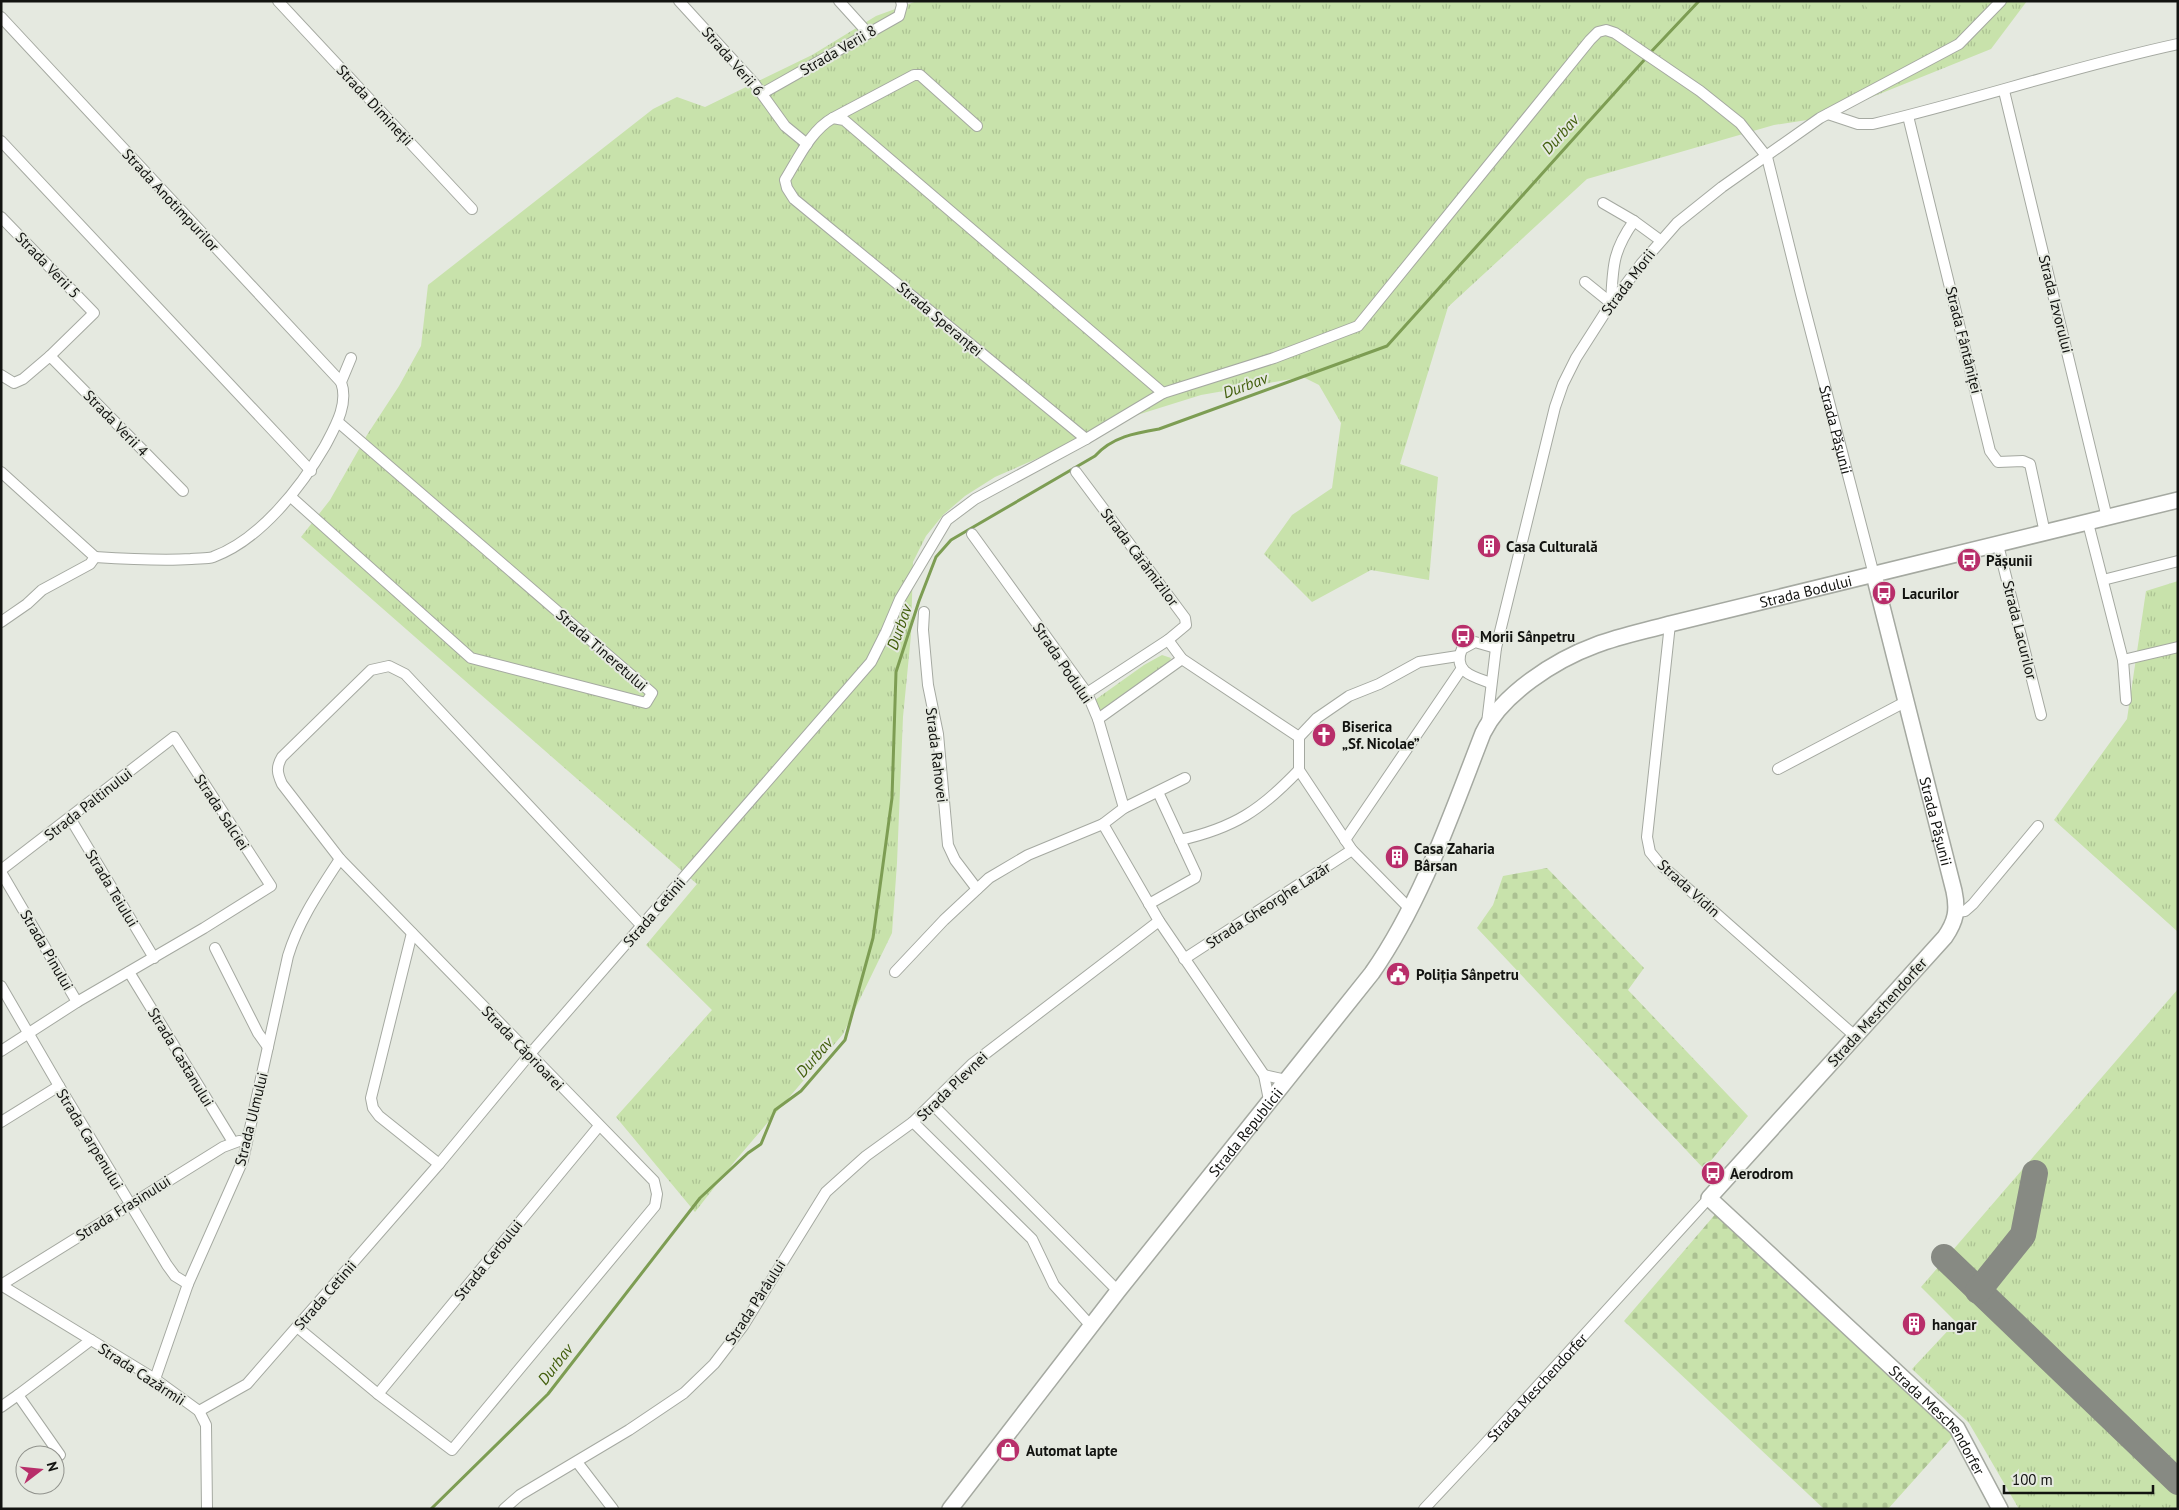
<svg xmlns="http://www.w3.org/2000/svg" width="2179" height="1510" viewBox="0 0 2179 1510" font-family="'PT Sans',sans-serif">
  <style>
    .grass { fill: url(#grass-tufts) }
    .cemetery { fill: url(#cemetery-stones) }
    .garden { fill: #c8e2ab }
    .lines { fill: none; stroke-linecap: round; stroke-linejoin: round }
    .stream { stroke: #7d9d53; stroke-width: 3 }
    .taxiway { stroke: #878a83; stroke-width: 26 }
    .street-casing { stroke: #a5a9a1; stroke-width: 12 }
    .secondary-casing { stroke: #a5a9a1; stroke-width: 18 }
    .street { stroke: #fff; stroke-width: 10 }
    .secondary { stroke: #fff; stroke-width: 15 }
    .labels { text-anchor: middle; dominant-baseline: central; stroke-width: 4; stroke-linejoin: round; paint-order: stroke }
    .street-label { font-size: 15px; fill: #121310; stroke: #e5e9e0 }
    .poi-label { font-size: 15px; font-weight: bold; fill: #121310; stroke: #e5e9e0; text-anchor: start }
    .water-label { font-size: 16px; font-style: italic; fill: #425e0c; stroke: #e5e9e0 }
  </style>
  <defs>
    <pattern id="grass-tufts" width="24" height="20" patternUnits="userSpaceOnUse" patternTransform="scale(1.25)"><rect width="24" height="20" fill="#c8e2ab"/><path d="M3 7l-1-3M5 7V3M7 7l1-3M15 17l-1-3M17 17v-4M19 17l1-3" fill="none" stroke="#abc192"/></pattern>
    <pattern id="cemetery-stones" width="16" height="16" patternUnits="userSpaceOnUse" patternTransform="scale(1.25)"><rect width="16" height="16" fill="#c8e2ab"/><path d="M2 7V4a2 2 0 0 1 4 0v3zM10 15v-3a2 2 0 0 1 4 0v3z" fill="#abc192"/></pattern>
  </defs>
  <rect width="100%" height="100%" fill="#e5e9e0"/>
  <g class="grass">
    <polygon points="917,1 2027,1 1991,49 1820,118 1774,125 1587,179 1448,307 1400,464 1438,477 1429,580 1371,570 1312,602 1264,554 1292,515 1332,488 1341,423 1319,385 1303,377 1201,395 1137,415 995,477 965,496 943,515 926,536 913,562 911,635 903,717 897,863 892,933 843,1034 735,1161 695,1212 616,1117 712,1010 646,945 697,884 301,537 330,500 367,435 399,386 421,346 428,285 653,109 677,97 705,107 812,55 876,16"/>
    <polygon points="2178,581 2178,932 2054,820 2127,719 2146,591"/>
    <polygon points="1162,655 1171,658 1168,665 1100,713 1095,700 1144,665"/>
    <polygon points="2178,989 2178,1509 2019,1509 1969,1423 1912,1369 1956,1322 1921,1287"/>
  </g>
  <g class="cemetery">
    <polygon points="1547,868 1644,968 1628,990 1748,1116 1704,1169 1477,928 1493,905 1503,876"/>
    <polygon points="1718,1211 1956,1433 1888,1509 1824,1509 1624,1321"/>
  </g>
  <polygon class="garden" points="1862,1 1900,1 1876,20"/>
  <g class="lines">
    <g class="stream">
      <polyline points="1650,53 1699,1"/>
      <path d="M431,1509L548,1394L700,1198L748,1153L761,1144L775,1110L801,1091L845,1040L873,938L892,798L896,672L919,601L936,557L951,540L1095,456C1112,437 1135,433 1159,429L1387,346L1646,58"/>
    </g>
    <g class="taxiway">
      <polyline points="1944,1257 2178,1482"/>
      <polyline points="1978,1291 2023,1235 2035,1173"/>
    </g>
    <g class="street-casing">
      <g id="street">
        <polyline points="278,1 472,209"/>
        <polyline points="679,1 754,83 785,126 807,144"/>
        <polyline points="839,1 868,33"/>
        <polyline points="1,17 341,382"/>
        <polyline points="2004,91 2107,518"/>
        <polyline points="763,93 899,16 902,5 901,1"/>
        <path d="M1828,114L1858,124H1873C1975,100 2075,66 2178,44"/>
        <polyline points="1908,116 1990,451 1998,462 2023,461 2030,464 2045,533"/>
        <polyline points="833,118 914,75 920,75 977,126"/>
        <polyline points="1,141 311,471"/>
        <polyline points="1603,203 1634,221 1660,240"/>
        <polyline points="1,217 94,313 50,356"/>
        <polyline points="1585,282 1611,303"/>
        <path d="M1611,303C1613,267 1612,252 1634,221"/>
        <polyline points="1,375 14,383 23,379 50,356 183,491"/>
        <path d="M1086,439L794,199L787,188L785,180C798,159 811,130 833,118L844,120L1163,393"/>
        <polyline points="1,472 95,557"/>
        <polyline points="1076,472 1185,618 1186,625 1168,640 1087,693"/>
        <polyline points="291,497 471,658 646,703 652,693 338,422"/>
        <polyline points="2088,523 2123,660 2126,700"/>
        <polyline points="972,534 1087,693 1098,719 1124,808"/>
        <polyline points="1998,545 2041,715"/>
        <path d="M95,557C127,559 159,561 191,559C198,558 207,559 213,557C260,540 301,487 325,446C335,427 349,404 341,382L351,358"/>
        <polyline points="2103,580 2178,561"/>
        <polyline points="924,612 923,630 928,685 938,734 948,845 955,860 977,889"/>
        <polyline points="1,622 27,604 42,590 90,564 95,557"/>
        <polyline points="1670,624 1647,837 1650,852 1659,863 1855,1036"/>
        <polyline points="1168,640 1182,659 1299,737"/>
        <polyline points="2123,660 2178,647"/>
        <path d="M1491,683C1474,677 1452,672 1462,649L1475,642L1496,648"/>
        <polyline points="1098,719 1182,659"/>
        <polyline points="1487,723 1496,648 1555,407 1563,384 1576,358 1608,308 1641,264 1677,223 1722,187 1820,118 1959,44 2001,1"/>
        <polyline points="1778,769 1907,701"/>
        <polyline points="70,818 154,958"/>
        <polyline points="1103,824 1159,921 1264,1075 1269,1100"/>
        <path d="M1180,840C1234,828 1261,810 1299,770"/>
        <polyline points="1345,840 1462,668"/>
        <polyline points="1,870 174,737 271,886 204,928 77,1002 1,1051"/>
        <polyline points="1,872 77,1002"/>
        <polyline points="1149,904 1195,878 1196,874 1158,792"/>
        <polyline points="1410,909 1352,850 1299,770 1299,737 1317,718 1349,696 1379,684 1419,662 1458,656"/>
        <polyline points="1957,912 1965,911 1973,904 2038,826"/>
        <polyline points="412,933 371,1098 373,1108 379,1116 439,1164"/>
        <polyline points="215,948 258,1033 268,1047"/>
        <polyline points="1184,959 1352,850"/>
        <polyline points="129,972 233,1142"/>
        <polyline points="895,972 944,920 989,878 1028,855 1103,824 1124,808 1185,778"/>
        <polyline points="1,986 59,1086 167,1265 175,1276 188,1284"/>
        <polyline points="1264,1075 1286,1080"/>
        <polyline points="932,1104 1118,1291"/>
        <polyline points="1,1122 59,1086"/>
        <polyline points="913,1122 1032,1239 1054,1285 1091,1326"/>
        <polyline points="1,1285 155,1379 199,1411 206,1425 207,1509"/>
        <polyline points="1,1285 223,1147 239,1141 247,1142"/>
        <path d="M297,1327L378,1394L452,1450L655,1206L657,1194L654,1181L340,859L282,784C277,773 276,767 282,757L371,670L389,666L405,674L642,926"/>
        <path d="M155,1379L188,1284L243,1160L288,956C299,920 320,890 340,859"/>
        <polyline points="378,1394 599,1126"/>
        <polyline points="1,1407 18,1395"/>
        <path id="s1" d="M199,1411L247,1384L439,1164L530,1054L871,662L886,632L900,599L947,520L975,499L1086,439L1163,393L1274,358L1358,326L1590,40L1598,32L1606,30L1615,33L1700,91L1740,123L1767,157L1801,294L1874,575"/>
        <polyline points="60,1455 18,1395 91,1340"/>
        <polyline points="577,1462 613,1509"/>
        <polyline points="504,1509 520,1495 629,1430 684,1393 714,1364 743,1326 826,1192 866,1156 913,1122 972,1064 1159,921"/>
        <path id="s2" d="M1424,1509L1482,1447L1709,1198"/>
      </g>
    </g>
    <g class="secondary-casing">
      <g id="secondary">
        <path id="s3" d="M1874,575L1954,891C1958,910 1956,921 1945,937L1709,1198L1957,1428L2000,1509"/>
        <path id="s4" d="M950,1509L1118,1291L1372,973C1422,901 1451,815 1483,733C1502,694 1555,660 1596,645C1620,636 1645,631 1670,624L2178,500"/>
      </g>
    </g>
    <use href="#street" class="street"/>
    <use href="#secondary" class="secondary"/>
  </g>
  <defs>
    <g id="building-disc" transform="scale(1.25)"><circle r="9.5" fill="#b82e6a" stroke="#e5e9e0"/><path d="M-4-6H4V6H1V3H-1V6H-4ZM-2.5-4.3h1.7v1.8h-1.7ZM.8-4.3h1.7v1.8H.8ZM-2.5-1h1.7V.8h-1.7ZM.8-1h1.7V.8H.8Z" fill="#fff"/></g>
    <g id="bus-disc" transform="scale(1.25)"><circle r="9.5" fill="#b82e6a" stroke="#e5e9e0"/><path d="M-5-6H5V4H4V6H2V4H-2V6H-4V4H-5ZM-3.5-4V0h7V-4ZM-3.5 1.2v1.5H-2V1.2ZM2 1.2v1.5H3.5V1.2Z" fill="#fff"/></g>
    <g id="church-disc" transform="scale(1.25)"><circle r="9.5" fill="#b82e6a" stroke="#e5e9e0"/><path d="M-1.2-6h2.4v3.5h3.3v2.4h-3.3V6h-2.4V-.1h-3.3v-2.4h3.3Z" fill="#fff"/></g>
    <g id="civic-disc" transform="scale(1.25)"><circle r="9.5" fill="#b82e6a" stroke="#e5e9e0"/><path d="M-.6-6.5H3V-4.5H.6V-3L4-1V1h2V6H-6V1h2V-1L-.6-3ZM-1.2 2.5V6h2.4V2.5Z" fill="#fff"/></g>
    <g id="shop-disc" transform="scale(1.25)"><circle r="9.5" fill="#b82e6a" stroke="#e5e9e0"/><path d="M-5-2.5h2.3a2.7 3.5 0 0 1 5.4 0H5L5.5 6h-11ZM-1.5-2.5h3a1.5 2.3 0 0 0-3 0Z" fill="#fff"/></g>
  </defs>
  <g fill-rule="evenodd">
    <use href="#building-disc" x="1489" y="546"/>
    <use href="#bus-disc" x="1969" y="560"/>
    <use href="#bus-disc" x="1884" y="593"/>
    <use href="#bus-disc" x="1463" y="636"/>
    <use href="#church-disc" x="1324" y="735"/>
    <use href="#building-disc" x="1397" y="857"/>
    <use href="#civic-disc" x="1398" y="974"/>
    <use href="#bus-disc" x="1713" y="1173"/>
    <use href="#building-disc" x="1914" y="1324"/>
    <use href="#shop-disc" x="1008" y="1450"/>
  </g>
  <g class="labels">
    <g class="street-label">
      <text transform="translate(838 50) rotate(-30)">Strada Verii 8</text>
      <text transform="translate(733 61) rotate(49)">Strada Verii 6</text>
      <text transform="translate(375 105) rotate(47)">Strada Dimineții</text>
      <text transform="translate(171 200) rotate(47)">Strada Anotimpurilor</text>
      <text transform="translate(48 265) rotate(46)">Strada Verii 5</text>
      <text transform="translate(1628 282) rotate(-53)">Strada Morii</text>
      <text transform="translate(2056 304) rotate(76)">Strada Izvorului</text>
      <text transform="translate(940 319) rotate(40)">Strada Speranței</text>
      <text transform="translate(1964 340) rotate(76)">Strada Fântâniței</text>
      <text transform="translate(116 423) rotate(46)">Strada Verii 4</text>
      <text stroke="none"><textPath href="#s1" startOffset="2504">Strada Pășunii</textPath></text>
      <text transform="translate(1140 557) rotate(53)">Strada Cărămizilor</text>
      <text stroke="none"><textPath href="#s4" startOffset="1310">Strada Bodului</textPath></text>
      <text transform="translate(2020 630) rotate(76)">Strada Lacurilor</text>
      <text transform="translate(602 650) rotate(41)">Strada Tineretului</text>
      <text transform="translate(1063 663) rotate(56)">Strada Podului</text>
      <text transform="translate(937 755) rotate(83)">Strada Rahovei</text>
      <text transform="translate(88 804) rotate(-38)">Strada Paltinului</text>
      <text transform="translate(222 812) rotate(57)">Strada Salciei</text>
      <text stroke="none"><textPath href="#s3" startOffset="254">Strada Pășunii</textPath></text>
      <text transform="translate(112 888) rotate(59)">Strada Teiului</text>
      <text transform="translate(1689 888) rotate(42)">Strada Vidin</text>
      <text transform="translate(1268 905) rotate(-33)">Strada Gheorghe Lazăr</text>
      <text transform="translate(654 912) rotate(-49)">Strada Cetinii</text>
      <text transform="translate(47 950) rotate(60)">Strada Pinului</text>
      <text transform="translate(1877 1012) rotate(-48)">Strada Meschendorfer</text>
      <text transform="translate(523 1048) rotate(46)">Strada Căprioarei</text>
      <text transform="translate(181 1057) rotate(59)">Strada Castanului</text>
      <text transform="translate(952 1086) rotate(-44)">Strada Plevnei</text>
      <text transform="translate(251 1119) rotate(-76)">Strada Ulmului</text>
      <text stroke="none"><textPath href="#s4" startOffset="479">Strada Republicii</textPath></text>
      <text transform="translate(90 1139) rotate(59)">Strada Carpenului</text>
      <text transform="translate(123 1208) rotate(-32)">Strada Frasinului</text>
      <text transform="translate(488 1260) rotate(-51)">Strada Cerbului</text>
      <text transform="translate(325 1295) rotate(-49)">Strada Cetinii</text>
      <text transform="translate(755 1302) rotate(-57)">Strada Pârâului</text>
      <text transform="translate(142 1374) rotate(33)">Strada Cazărmii</text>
      <text stroke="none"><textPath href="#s2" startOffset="166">Strada Meschendorfer</textPath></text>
      <text stroke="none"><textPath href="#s3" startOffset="1046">Strada Meschendorfer</textPath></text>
    </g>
    <g class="poi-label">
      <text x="1506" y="546">Casa Culturală</text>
      <text x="1986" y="560">Pășunii</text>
      <text x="1902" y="593">Lacurilor</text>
      <text x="1480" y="636">Morii Sânpetru</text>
      <text x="1342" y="726">Biserica<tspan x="1342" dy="17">„Sf. Nicolae”</tspan></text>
      <text x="1414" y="848">Casa Zaharia<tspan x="1414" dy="17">Bârsan</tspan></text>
      <text x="1416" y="974">Poliția Sânpetru</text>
      <text x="1730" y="1173">Aerodrom</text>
      <text x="1932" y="1324">hangar</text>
      <text x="1026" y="1450">Automat lapte</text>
    </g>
    <g class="water-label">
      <text transform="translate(1560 134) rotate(-48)">Durbav</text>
      <text transform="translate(1245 385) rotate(-20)">Durbav</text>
      <text transform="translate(899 627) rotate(-71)">Durbav</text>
      <text transform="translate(814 1057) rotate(-49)">Durbav</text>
      <text transform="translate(555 1364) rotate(-52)">Durbav</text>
    </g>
  </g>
  <rect width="2179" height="1510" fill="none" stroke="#121310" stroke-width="5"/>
  <g transform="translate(40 1470) rotate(74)"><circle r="24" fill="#e5e9e0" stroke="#91938d"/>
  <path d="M0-4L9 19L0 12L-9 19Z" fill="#b82e6a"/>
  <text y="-8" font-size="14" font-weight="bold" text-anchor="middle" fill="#121310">N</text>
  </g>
  <path d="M2004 1485v8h149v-8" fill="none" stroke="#121310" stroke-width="2.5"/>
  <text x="2012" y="1485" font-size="15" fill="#121310" stroke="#e5e9e0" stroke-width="4" paint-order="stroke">100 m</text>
</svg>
